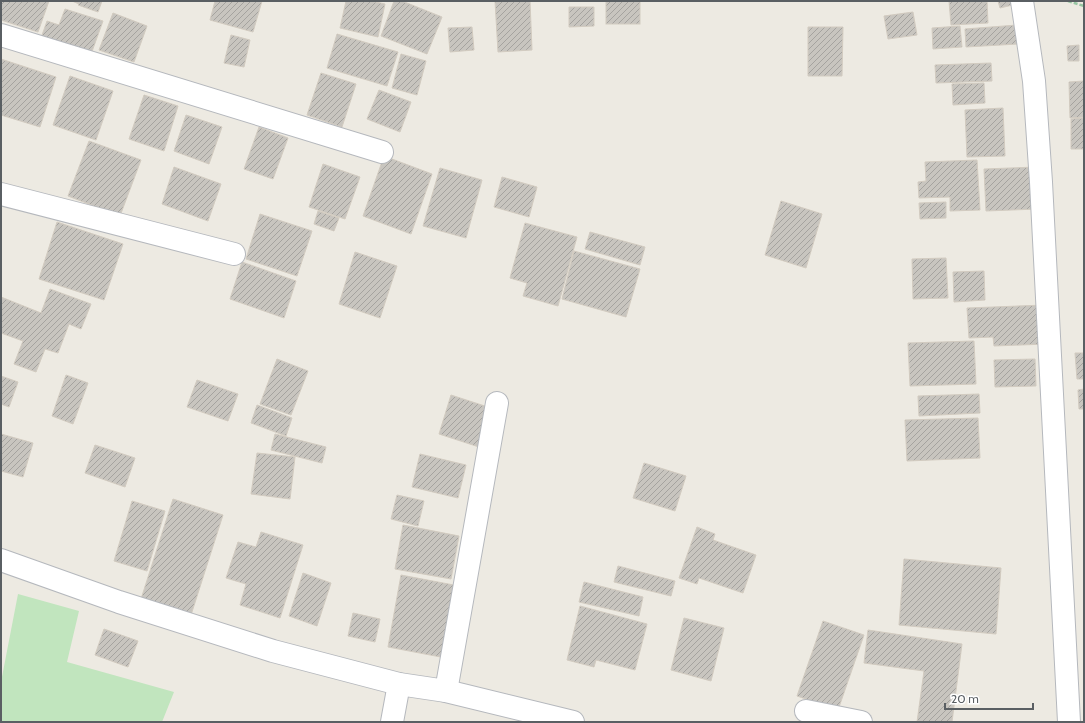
<svg xmlns="http://www.w3.org/2000/svg" width="1085" height="723" viewBox="0 0 1085 723" font-family="Cabin,sans-serif">
  <style>
    .green { fill: #c1e5be }
    .building { fill: url(#building-hatch); stroke: #d2cbc0 }
    .lines { fill: none; stroke-linecap: round; stroke-linejoin: round }
    .minor-casing { stroke: #b5b8bd; stroke-width: 24 }
    .tertiary-casing { stroke: #b5b8bd; stroke-width: 24 }
    .path { stroke: #97c6a2; stroke-width: 2.5; stroke-dasharray: 4 2; stroke-linecap: butt }
    .minor { stroke: #fff; stroke-width: 22 }
    .tertiary { stroke: #fff; stroke-width: 22 }
  </style>
  <defs>
    <pattern id="building-hatch" width="6" height="6" patternUnits="userSpaceOnUse"><rect width="6" height="6" fill="#c8c5bf"/><path d="M-1 1l2-2M0 6l6-6M5 7l2-2" fill="none" stroke="#a5a39f"/></pattern>
  </defs>
  <rect width="100%" height="100%" fill="#edeae2"/>
  <polygon class="green" points="18,594 79,611 67,662 174,692 162,722 1,722 1,682"/>
  <g class="building">
    <polygon points="1,1 49,1 38,32 1,20"/>
    <polygon points="72,1 102,1 98,12 78,5 79,4"/>
    <polygon points="215,1 262,1 253,32 210,20"/>
    <polygon points="346,1 371,1 385,4 378,37 340,28"/>
    <polygon points="394,1 402,1 442,17 427,54 381,36"/>
    <polygon points="495,1 530,1 532,50 498,52"/>
    <rect x="606" y="1" width="34" height="23"/>
    <polygon points="949,1 987,1 988,23 951,25"/>
    <polygon points="998,1 1021,1 1021,3 1000,8"/>
    <polygon points="569,7 594,7 594,26 569,27"/>
    <polygon points="65,9 103,21 90,57 41,38 47,21 59,25"/>
    <polygon points="913,12 917,35 888,39 884,16"/>
    <polygon points="113,13 147,26 134,62 99,50"/>
    <polygon points="1017,25 1018,44 966,47 965,29"/>
    <polygon points="960,26 962,47 933,49 932,28"/>
    <polygon points="472,27 474,50 450,52 448,28"/>
    <polygon points="808,27 843,27 842,76 808,76"/>
    <polygon points="337,34 398,52 387,86 327,68"/>
    <polygon points="231,35 250,40 244,67 224,63"/>
    <polygon points="1079,45 1079,61 1068,61 1067,46"/>
    <polygon points="401,54 426,61 417,95 392,88"/>
    <polygon points="1,59 56,77 40,127 1,115"/>
    <polygon points="991,63 992,81 936,83 935,65"/>
    <polygon points="321,73 356,84 342,127 307,115"/>
    <polygon points="70,76 113,91 96,140 53,125"/>
    <polygon points="1084,81 1084,117 1070,118 1069,82"/>
    <polygon points="984,83 985,103 953,105 952,84"/>
    <polygon points="379,90 411,102 400,132 367,119"/>
    <polygon points="144,95 178,106 164,151 129,139"/>
    <polygon points="1003,108 1005,156 967,157 965,110"/>
    <polygon points="186,115 222,127 209,164 174,151"/>
    <polygon points="1084,118 1084,149 1071,149 1071,119"/>
    <polygon points="259,127 288,138 273,179 244,169"/>
    <polygon points="89,141 141,160 120,216 68,196"/>
    <polygon points="384,156 432,174 411,234 363,216"/>
    <polygon points="977,160 980,210 950,211 950,197 919,198 918,182 926,181 925,162"/>
    <polygon points="323,164 360,177 345,219 309,207"/>
    <polygon points="174,167 221,184 208,221 162,204"/>
    <polygon points="1036,167 1038,209 986,211 984,169"/>
    <polygon points="440,168 482,180 466,238 423,226"/>
    <polygon points="502,177 537,187 529,217 494,207"/>
    <polygon points="781,201 822,214 806,268 765,255"/>
    <polygon points="946,202 946,218 920,219 919,203"/>
    <polygon points="318,211 339,218 334,231 314,224"/>
    <polygon points="260,214 312,231 297,276 246,259"/>
    <polygon points="57,222 123,244 104,300 39,279"/>
    <polygon points="525,223 577,237 558,306 523,296 527,283 510,278"/>
    <polygon points="590,232 645,247 640,265 585,249"/>
    <polygon points="574,251 640,269 626,317 562,299"/>
    <polygon points="355,252 397,266 380,318 339,304"/>
    <polygon points="946,258 948,298 913,299 912,259"/>
    <polygon points="242,262 296,281 284,318 230,299"/>
    <polygon points="984,271 985,300 954,302 953,272"/>
    <polygon points="50,289 91,304 81,329 69,324 58,353 45,349 36,372 14,364 23,341 1,333 1,297 41,313"/>
    <polygon points="1045,305 1047,344 994,346 993,337 969,338 967,308"/>
    <polygon points="974,341 976,384 910,386 908,343"/>
    <polygon points="1075,353 1084,353 1084,379 1077,379"/>
    <polygon points="277,359 308,371 291,415 260,404"/>
    <polygon points="1035,359 1036,386 995,387 994,360"/>
    <polygon points="66,375 88,383 73,424 52,416"/>
    <polygon points="1,376 18,382 9,407 1,404"/>
    <polygon points="197,380 238,394 228,421 187,407"/>
    <polygon points="1084,389 1084,409 1079,409 1078,390"/>
    <polygon points="979,394 980,413 919,416 918,396"/>
    <polygon points="451,395 494,409 482,448 439,434"/>
    <polygon points="257,405 292,418 286,436 251,423"/>
    <polygon points="978,418 980,458 907,461 905,420"/>
    <polygon points="1,434 33,443 23,477 1,471"/>
    <polygon points="275,434 326,447 322,463 271,450"/>
    <polygon points="95,445 135,458 125,487 85,473"/>
    <polygon points="257,453 295,457 290,499 251,494"/>
    <polygon points="420,454 466,465 458,498 412,487"/>
    <polygon points="644,463 686,476 675,511 633,498"/>
    <polygon points="397,495 424,501 418,526 391,519"/>
    <polygon points="173,499 223,515 191,615 141,599"/>
    <polygon points="132,501 165,511 147,571 114,561"/>
    <polygon points="403,525 459,536 451,579 395,569"/>
    <polygon points="697,527 715,534 713,540 756,555 743,593 699,578 697,584 679,578"/>
    <polygon points="261,532 303,545 280,618 240,605 246,584 226,578 238,542 256,547"/>
    <polygon points="904,559 1001,568 996,634 899,625"/>
    <polygon points="618,566 675,581 671,596 614,582"/>
    <polygon points="303,573 331,583 317,626 289,616"/>
    <polygon points="401,575 459,586 446,658 388,647"/>
    <polygon points="584,582 643,597 639,616 579,602"/>
    <polygon points="580,606 647,624 635,670 596,660 594,667 567,660"/>
    <polygon points="353,613 380,619 375,642 348,636"/>
    <polygon points="684,618 724,628 711,681 671,670"/>
    <polygon points="823,621 864,635 838,710 797,696"/>
    <polygon points="104,629 138,641 128,667 95,655"/>
    <polygon points="868,630 962,644 952,722 917,722 924,671 864,663"/>
  </g>
  <g class="lines">
    <g class="minor-casing">
      <g id="minor">
        <polyline points="1,35 382,152"/>
        <polyline points="1,194 234,254"/>
        <polyline points="1,560 119,602 273,651 399,684 446,691 573,722"/>
        <polyline points="446,691 497,403"/>
        <polyline points="806,711 861,722"/>
        <polyline points="392,722 399,684"/>
      </g>
    </g>
    <g class="tertiary-casing">
      <polyline id="tertiary" points="1022,1 1034,81 1041,182 1069,722"/>
    </g>
    <polyline class="path" points="1068,1 1084,6"/>
    <use href="#minor" class="minor"/>
    <use href="#tertiary" class="tertiary"/>
  </g>
  <rect width="1085" height="723" fill="none" stroke="#5a5f63" stroke-width="4"/>
  <path d="M945 703v6h88v-6" fill="none" stroke="#5a5f63" stroke-width="2"/>
  <text x="951" y="703" font-size="12" fill="#5a5f63" stroke="#ffffff" stroke-width="3" paint-order="stroke">20 m</text>
</svg>
